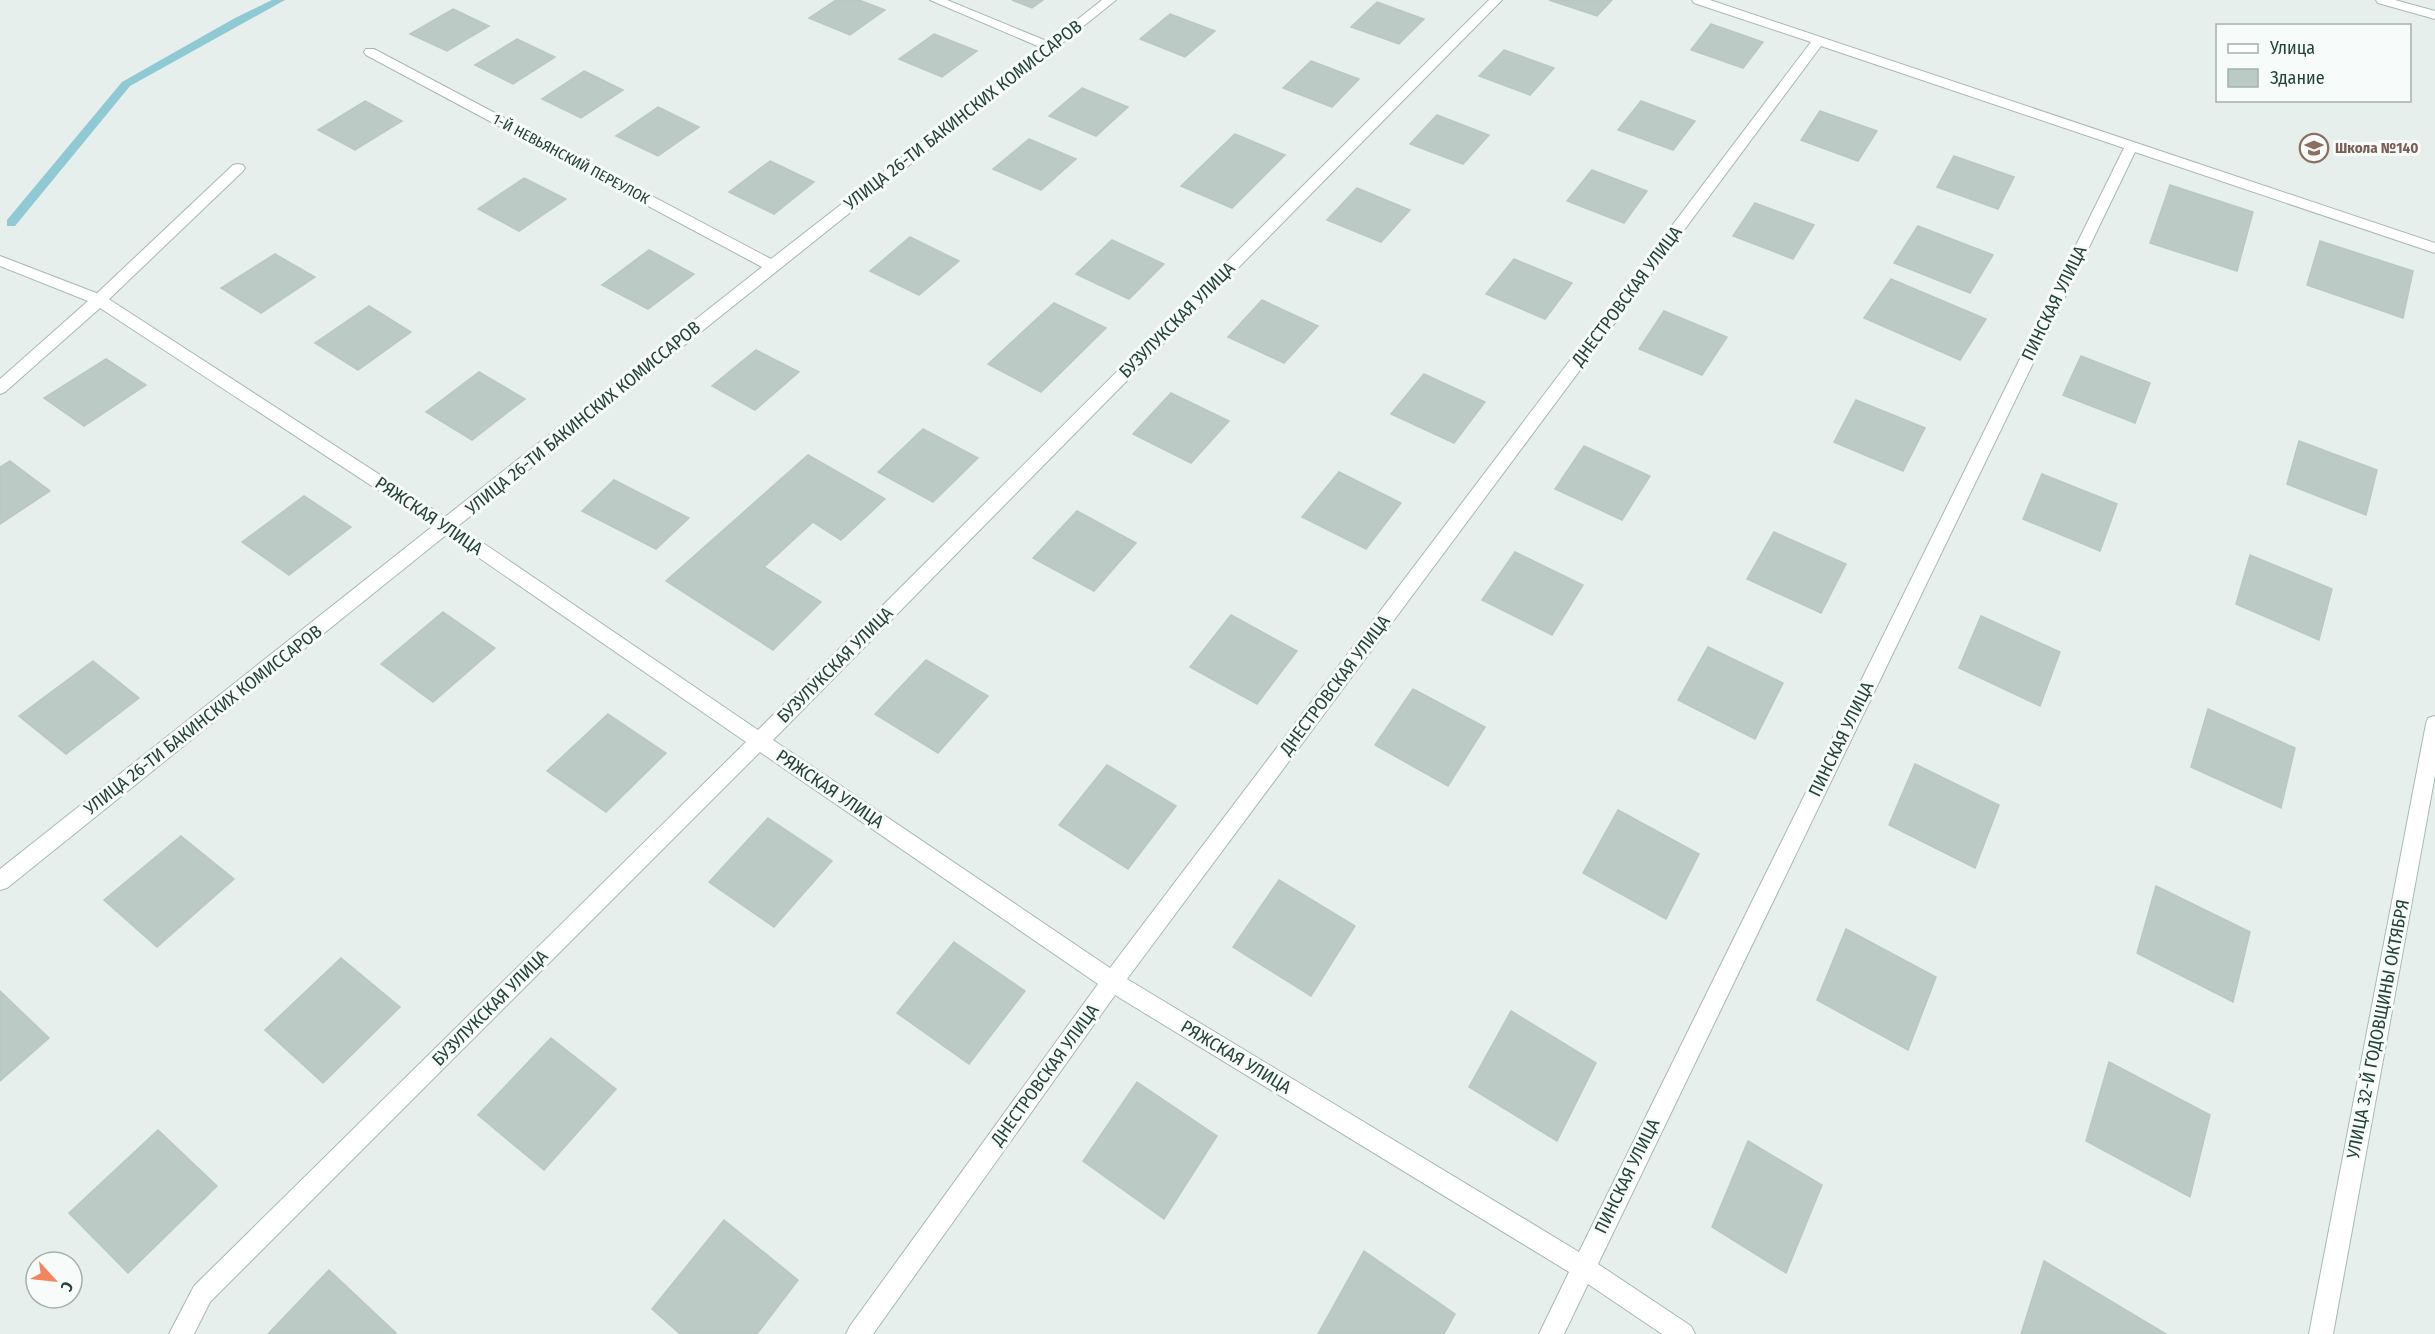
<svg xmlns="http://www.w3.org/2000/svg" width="2435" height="1334" viewBox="0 0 2435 1334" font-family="'Fira Sans Condensed',sans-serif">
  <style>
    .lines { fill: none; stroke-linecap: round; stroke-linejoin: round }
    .stream { fill: #8ec9d4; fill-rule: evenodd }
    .building { fill: #bbcac4; stroke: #b8c9c2; stroke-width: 1.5 }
    .lane-casing { stroke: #a8b8b2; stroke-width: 2 }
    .street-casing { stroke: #a8b8b2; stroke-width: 2 }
    .secondary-casing { stroke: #a4bbb3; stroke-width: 2 }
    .lane { fill: #fff; fill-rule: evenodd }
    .street { fill: #fff; fill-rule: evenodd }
    .secondary { fill: #fff; fill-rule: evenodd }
    .labels { text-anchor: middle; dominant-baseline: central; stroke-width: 6; stroke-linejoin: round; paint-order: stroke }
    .far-education-label { font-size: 15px; font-weight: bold; fill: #785e54; stroke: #f7fbf9; text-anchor: start }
    .far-street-label { font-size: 15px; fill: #24423a; stroke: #f7fbf9 }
    .street-label { font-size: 18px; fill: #24423a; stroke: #f7fbf9 }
  </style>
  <rect width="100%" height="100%" fill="#e6efeb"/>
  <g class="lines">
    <polygon class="stream" points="272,0 285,0 130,86 15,226 7,226 7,220 122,82 235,18"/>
  </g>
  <g class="building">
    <polygon points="836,0 859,0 885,10 850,35 809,18"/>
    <polygon points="1012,0 1043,0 1032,8"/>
    <polygon points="1549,0 1612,0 1597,16"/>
    <polygon points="1377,2 1424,19 1399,44 1351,27"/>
    <polygon points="453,9 489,26 447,51 410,34"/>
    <polygon points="1170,14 1215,31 1185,57 1140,39"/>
    <polygon points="1711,24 1763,42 1743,68 1691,50"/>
    <polygon points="934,34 977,51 942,77 899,59"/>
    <polygon points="517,39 555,57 513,84 475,65"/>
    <polygon points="1504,50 1554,68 1530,95 1479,76"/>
    <polygon points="1311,61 1359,79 1332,107 1283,88"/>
    <polygon points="584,71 623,90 581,118 542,99"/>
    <polygon points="1082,88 1128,107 1096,136 1049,116"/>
    <polygon points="365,101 402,121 355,150 318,130"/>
    <polygon points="1641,101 1695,121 1673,150 1618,130"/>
    <polygon points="658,107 699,127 658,156 616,136"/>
    <polygon points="1820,111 1877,131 1858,161 1801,140"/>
    <polygon points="1437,115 1489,135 1463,164 1410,144"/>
    <polygon points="1235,134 1285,155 1232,208 1181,186"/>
    <polygon points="1029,139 1076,159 1041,190 993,169"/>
    <polygon points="1954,156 2014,177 1998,209 1937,187"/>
    <polygon points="770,161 814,182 774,214 729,192"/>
    <polygon points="1592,170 1647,191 1624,223 1567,201"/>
    <polygon points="524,178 566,199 519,231 478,209"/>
    <polygon points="2170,185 2253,212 2237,271 2150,243"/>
    <polygon points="1357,188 1410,210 1381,242 1327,220"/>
    <polygon points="1755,203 1814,225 1793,259 1733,236"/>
    <polygon points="1918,226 1993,255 1970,293 1894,263"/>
    <polygon points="910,237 959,261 919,295 870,271"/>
    <polygon points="1112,240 1164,264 1129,299 1076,274"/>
    <polygon points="2320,241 2413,271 2403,318 2307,285"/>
    <polygon points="649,250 694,274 648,309 602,285"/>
    <polygon points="275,254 315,277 261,313 221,288"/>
    <polygon points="1514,259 1572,283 1545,319 1486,294"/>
    <polygon points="1891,279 1986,319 1960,360 1864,318"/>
    <polygon points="1262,300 1318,326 1284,363 1228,337"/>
    <polygon points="1054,303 1106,328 1041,392 988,364"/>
    <polygon points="369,306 411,332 358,370 315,343"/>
    <polygon points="1664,311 1727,337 1702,375 1639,349"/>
    <polygon points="756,350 799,372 755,410 712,386"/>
    <polygon points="2081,356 2150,383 2135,423 2063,395"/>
    <polygon points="106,359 146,385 84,426 44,398"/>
    <polygon points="479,372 525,399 472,440 426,412"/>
    <polygon points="1424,374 1485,402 1454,443 1391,414"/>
    <polygon points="1171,393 1229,421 1191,463 1133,434"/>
    <polygon points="1856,400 1925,428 1903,471 1834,442"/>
    <polygon points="923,429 978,458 933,502 878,472"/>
    <polygon points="2299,441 2377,470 2366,515 2287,484"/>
    <polygon points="1584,446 1650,476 1622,520 1555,489"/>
    <polygon points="808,455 885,499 841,540 813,522 764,567 821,602 773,650 666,581"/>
    <polygon points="10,461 50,491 0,524 0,467"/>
    <polygon points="1339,472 1401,503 1366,549 1302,517"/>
    <polygon points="2042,474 2117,504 2100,551 2023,519"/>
    <polygon points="614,480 689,518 656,549 582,511"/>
    <polygon points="304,496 351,527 289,575 242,542"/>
    <polygon points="1077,511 1136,543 1094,591 1033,558"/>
    <polygon points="1774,532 1846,564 1821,613 1747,579"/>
    <polygon points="1515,552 1583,585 1552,635 1482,600"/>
    <polygon points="2250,555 2332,589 2319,640 2236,604"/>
    <polygon points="443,612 495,648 433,702 381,664"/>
    <polygon points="1231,615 1297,651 1257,704 1190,667"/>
    <polygon points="1981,616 2060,652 2040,706 1959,668"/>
    <polygon points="1708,647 1783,683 1755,739 1678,700"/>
    <polygon points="926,660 988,696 938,753 875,714"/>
    <polygon points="93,661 139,698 66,754 19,716"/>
    <polygon points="1413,689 1485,727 1448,786 1375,745"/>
    <polygon points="2208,709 2295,748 2281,808 2191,767"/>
    <polygon points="608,714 666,753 606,812 547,771"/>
    <polygon points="1915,764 1999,805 1975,868 1889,825"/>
    <polygon points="1107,765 1176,806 1128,869 1059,825"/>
    <polygon points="1618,810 1699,854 1666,919 1583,873"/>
    <polygon points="768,818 832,861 774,927 709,882"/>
    <polygon points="181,836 234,879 157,947 104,900"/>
    <polygon points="1279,880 1355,926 1311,996 1233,947"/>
    <polygon points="2156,886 2250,932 2233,1002 2137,953"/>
    <polygon points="1846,929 1936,977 1908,1050 1817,1000"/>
    <polygon points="954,942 1025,991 969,1064 897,1013"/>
    <polygon points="341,958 400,1007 323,1083 265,1030"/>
    <polygon points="0,991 49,1038 0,1081"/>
    <polygon points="1511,1011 1596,1063 1557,1141 1469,1087"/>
    <polygon points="551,1038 616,1089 544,1170 478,1115"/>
    <polygon points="2109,1062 2210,1115 2190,1197 2086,1141"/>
    <polygon points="1137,1082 1217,1136 1164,1219 1083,1161"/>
    <polygon points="158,1130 217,1186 128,1273 69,1213"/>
    <polygon points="1748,1141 1822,1185 1786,1273 1712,1227"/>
    <polygon points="724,1220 798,1280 757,1334 680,1334 652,1309"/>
    <polygon points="1364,1251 1455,1314 1444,1334 1318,1334"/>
    <polygon points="2044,1261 2166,1334 2021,1334"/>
    <polygon points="329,1270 396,1333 394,1334 268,1334"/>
  </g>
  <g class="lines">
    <g class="lane-casing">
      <polygon id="lane" points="238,164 243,165 245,168 243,171 104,304 94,304 92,300 94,296 233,165"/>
    </g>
    <g class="street-casing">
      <g id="street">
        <path d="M930,0H947L1049,42L1102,0H1116L458,526L758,730L1489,0H1502L773,740L1110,968L1811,42L1694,3L1692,0H1710L2435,243V253L2135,152L1598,1264L1691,1326L1695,1334H1662L1588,1284L1564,1334H1539L1569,1272L1115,995L873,1334H846L850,1326L1098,984L760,752L210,1302L194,1334H169L194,1286L746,742L446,535L7,888L0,890V869L433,526L100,308L5,392L0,394V379L88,301L0,266V256L104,296L445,517L762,267L366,55L364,52L366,49H374L771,259L1042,48ZM1821,46L2124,148L1579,1252L1127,979Z"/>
        <polygon points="2376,0 2395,0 2435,11 2435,19 2378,3"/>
      </g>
    </g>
    <g class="secondary-casing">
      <polygon id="secondary" points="2435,716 2435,775 2333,1334 2309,1334 2426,724 2428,718"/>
    </g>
    <use href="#lane" class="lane"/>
    <use href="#street" class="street"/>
    <use href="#secondary" class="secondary"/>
  </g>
  <defs>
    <g id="school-ring" transform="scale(1.5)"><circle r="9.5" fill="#f7fbf9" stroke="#8d6e63" stroke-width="1.5"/><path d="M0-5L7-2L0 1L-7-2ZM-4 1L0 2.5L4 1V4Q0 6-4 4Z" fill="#8d6e63"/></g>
  </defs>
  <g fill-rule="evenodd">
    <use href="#school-ring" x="2314" y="148"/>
  </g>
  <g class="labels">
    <g class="far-education-label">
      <text x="2335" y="148">Школа №140</text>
    </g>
    <g class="far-street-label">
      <text transform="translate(571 159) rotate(28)">1-Й НЕВЬЯНСКИЙ ПЕРЕУЛОК</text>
    </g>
    <g class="street-label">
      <text transform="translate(963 115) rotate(-38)">УЛИЦА 26-ТИ БАКИНСКИХ КОМИССАРОВ</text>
      <text transform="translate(1627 296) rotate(-53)">ДНЕСТРОВСКАЯ УЛИЦА</text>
      <text transform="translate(2054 303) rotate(-64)">ПИНСКАЯ УЛИЦА</text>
      <text transform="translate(1177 320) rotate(-45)">БУЗУЛУКСКАЯ УЛИЦА</text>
      <text transform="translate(583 418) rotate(-39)">УЛИЦА 26-ТИ БАКИНСКИХ КОМИССАРОВ</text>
      <text transform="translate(429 516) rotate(34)">РЯЖСКАЯ УЛИЦА</text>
      <text transform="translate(835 665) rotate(-45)">БУЗУЛУКСКАЯ УЛИЦА</text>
      <text transform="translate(1335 685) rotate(-53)">ДНЕСТРОВСКАЯ УЛИЦА</text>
      <text transform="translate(203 720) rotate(-38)">УЛИЦА 26-ТИ БАКИНСКИХ КОМИССАРОВ</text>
      <text transform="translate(1841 739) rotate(-64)">ПИНСКАЯ УЛИЦА</text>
      <text transform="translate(830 789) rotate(34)">РЯЖСКАЯ УЛИЦА</text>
      <text transform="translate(490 1008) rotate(-45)">БУЗУЛУКСКАЯ УЛИЦА</text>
      <text transform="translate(2378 1029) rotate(-79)">УЛИЦА 32-Й ГОДОВЩИНЫ ОКТЯБРЯ</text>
      <text transform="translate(1236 1057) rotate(31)">РЯЖСКАЯ УЛИЦА</text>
      <text transform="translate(1045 1075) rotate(-54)">ДНЕСТРОВСКАЯ УЛИЦА</text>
      <text transform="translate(1627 1176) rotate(-64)">ПИНСКАЯ УЛИЦА</text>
    </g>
  </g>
  <rect x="2216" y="24" width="195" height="78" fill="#f7fbf9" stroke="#a3b1ad" stroke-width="1.5"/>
  <rect x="2228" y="44" width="30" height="9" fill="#ffffff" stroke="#a3b1ad" stroke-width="1.5"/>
  <text x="2270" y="54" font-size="18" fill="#24423a">Улица</text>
  <rect x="2228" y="69" width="30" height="18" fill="#bbcac4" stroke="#a3b1ad" stroke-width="1.5"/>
  <text x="2270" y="84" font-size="18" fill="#24423a">Здание</text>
  <g transform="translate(54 1280) rotate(117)"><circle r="28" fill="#f7fbf9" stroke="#a3b1ad" stroke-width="1.5"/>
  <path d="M0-4.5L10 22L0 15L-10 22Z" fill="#f4845f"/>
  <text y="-9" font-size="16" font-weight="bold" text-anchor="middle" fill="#24423a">С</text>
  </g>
</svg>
